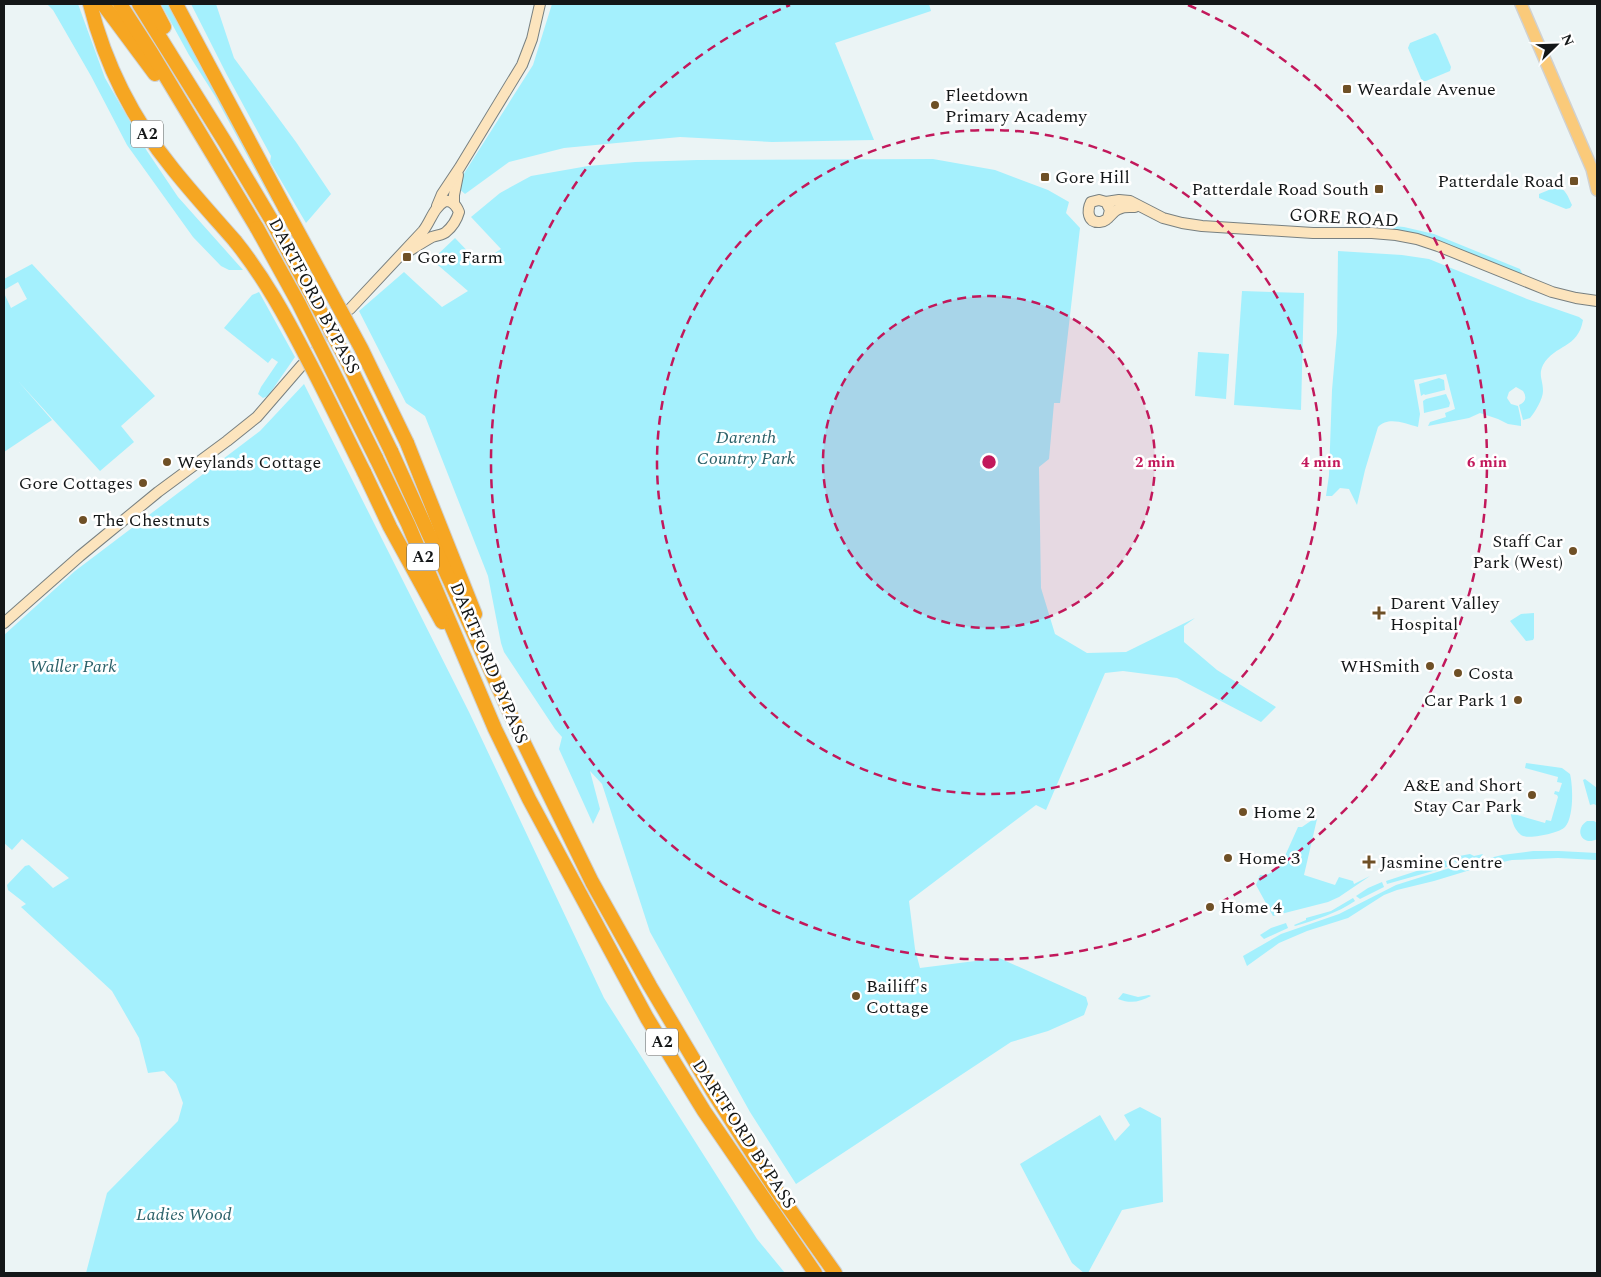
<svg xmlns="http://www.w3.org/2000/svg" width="1601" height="1277" viewBox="0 0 1601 1277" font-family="Spectral,serif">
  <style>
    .green { fill: #a4f0fd }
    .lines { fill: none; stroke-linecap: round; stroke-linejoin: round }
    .secondary-tunnel { stroke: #cbd3d4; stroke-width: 10; stroke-dasharray: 10 5; stroke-linecap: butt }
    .secondary-casing { stroke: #788081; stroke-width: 12 }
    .primary-casing { stroke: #d0d1d1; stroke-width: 14 }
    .highway-casing { stroke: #d0d1d1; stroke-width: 16 }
    .secondary { stroke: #fce4bd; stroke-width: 10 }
    .primary { stroke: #faca7a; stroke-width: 11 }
    .highway { stroke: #f6a622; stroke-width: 14 }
    .highway-bridge-casing { stroke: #d0d1d1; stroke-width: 16; stroke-linecap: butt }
    .highway-bridge { stroke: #f6a622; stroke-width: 14 }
    .ring { fill: none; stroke: #c2185b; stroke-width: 2.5; stroke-dasharray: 9 6 }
    .poi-dot { fill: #6f5026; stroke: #fff; stroke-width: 2 }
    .labels { text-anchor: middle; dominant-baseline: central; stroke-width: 5; stroke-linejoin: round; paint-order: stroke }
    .shield { fill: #fff; stroke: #5a5d5d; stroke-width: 1 }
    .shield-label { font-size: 16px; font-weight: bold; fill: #141718 }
    .poi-label { font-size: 18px; fill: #141718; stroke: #fff; text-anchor: start }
    .street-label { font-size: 18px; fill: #141718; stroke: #fff }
    .park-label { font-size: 18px; font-style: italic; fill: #2b6169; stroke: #fff }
    .centre { fill: #c2185b; stroke: #fff; stroke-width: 2.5 }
    .ring-label { font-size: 15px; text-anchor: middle; font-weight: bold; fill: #c2185b; stroke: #fff; stroke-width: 5; stroke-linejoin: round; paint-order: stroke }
  </style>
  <rect width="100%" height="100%" fill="#ebf4f5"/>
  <g class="green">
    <polygon points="47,4 78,4 105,78 147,151 178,197 243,270 229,270 221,266 193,237 127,145 91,76 53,10"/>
    <polygon points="161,4 171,4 275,200 272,201 215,96 189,55"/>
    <polygon points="191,4 216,4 234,58 296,142 331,194 306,223 270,162 271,156 227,75"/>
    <polygon points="552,4 929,4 931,11 835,43 874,140 772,142 680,137 564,148 509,162 465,194 456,186 533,65"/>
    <polygon points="1435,33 1438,36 1451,67 1450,71 1426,81 1422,81 1408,48 1410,43"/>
    <polygon points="933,159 995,170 1048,190 1069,202 1066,213 1080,228 1060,403 1054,403 1049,459 1039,467 1041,588 1055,634 1087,653 1126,652 1195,618 1184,626 1184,642 1217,670 1276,707 1261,722 1177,678 1123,671 1105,673 1046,810 1036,805 909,901 915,949 920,968 999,958 1086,997 1088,1004 1084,1015 1048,1031 1011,1042 796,1184 750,1112 650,932 602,784 590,771 600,809 593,824 559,749 562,737 555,729 504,652 501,643 488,576 425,416 406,403 359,311 404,272 442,307 468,291 432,260 455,238 479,263 501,249 471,217 500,193 531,176 588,166 635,162 697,160"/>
    <path d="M1556,187C1566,188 1568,197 1572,205L1570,208L1566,209L1539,198V194Z"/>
    <polygon points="1382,225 1404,227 1434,234 1520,269 1522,273 1521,275 1380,229 1379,226"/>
    <path d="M1338,251L1402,255L1429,259L1527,299L1579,317L1583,320C1578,349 1555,344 1543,365C1538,375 1543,380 1543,391C1543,399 1535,412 1530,418L1523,420L1519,405C1526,402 1527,397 1523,391L1516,387L1509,392L1507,398L1511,404L1518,406L1521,420V426L1508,424L1498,419L1480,413L1469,418L1428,426L1430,422L1446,417L1445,413L1455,409L1446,374L1414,380L1420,414L1418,427C1405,424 1389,416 1378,427L1365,470L1357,505L1349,489L1340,488L1332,496H1326L1329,475L1332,390L1337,333Z"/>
    <polygon points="32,264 155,396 121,426 134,442 100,471 18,381 52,420 4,452 4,293 11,308 27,299 18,282 4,290 4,279"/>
    <polygon points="1242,291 1304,293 1301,410 1234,405"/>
    <polygon points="259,292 295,357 268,396 263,398 258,394 261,387 278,362 272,358 268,363 224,328 252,295"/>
    <polygon points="1198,352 1229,354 1226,399 1195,396"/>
    <polygon points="1439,378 1444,380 1445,390 1425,395 1424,394 1421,396 1419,384"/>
    <polygon points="304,384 469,712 604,998 757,1239 785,1273 86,1273 107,1193 178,1121 183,1103 176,1084 164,1071 148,1073 139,1038 112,991 21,907 26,904 8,890 7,885 25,866 29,865 53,888 69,878 22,839 12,850 4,843 4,635 75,571 260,431"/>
    <polygon points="1446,394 1450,403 1449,407 1424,413 1423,401 1426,399"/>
    <polygon points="1534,613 1534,638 1533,640 1526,641 1510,621 1521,614"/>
    <path d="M1526,763L1562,768L1570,774C1573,786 1574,817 1565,827C1560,833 1528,840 1521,835C1513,829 1512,819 1510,811L1514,810V814L1545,823L1546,820L1551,821L1558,797L1557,795L1554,794L1555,791L1559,792L1562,783L1557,782L1558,777L1525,768Z"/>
    <polygon points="1585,779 1597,788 1597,806 1594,804 1590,805 1583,780"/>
    <path d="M1315,818L1317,819L1304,875L1335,885L1339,877L1353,881L1354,884L1370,876L1339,897L1328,902L1273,916L1256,885L1260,875C1268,875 1272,874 1277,866L1280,867L1298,827H1302Z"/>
    <path d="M1587,821H1594L1597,823V839C1583,847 1573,830 1587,821Z"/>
    <polygon points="1559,851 1597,853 1597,860 1558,858 1512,860 1480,867 1434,881 1397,890 1384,895 1348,918 1307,931 1279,943 1247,966 1243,956 1281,934 1339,914 1396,885 1453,867 1502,855 1533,851"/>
    <polygon points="1470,854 1474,856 1483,854 1480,858 1457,863 1449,858"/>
    <polygon points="1444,860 1454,865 1387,884 1386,881 1432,866"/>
    <polygon points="1382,882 1384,887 1360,899 1356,896 1368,888"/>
    <path d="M1353,898L1355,901C1337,913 1316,920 1295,926L1294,925L1306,920V918L1331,911Z"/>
    <polygon points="1286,923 1288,928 1264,939 1260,935 1271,928"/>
    <path d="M1123,993L1138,997L1149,995L1151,996C1139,1002 1131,1004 1118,999Z"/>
    <polygon points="1140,1107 1161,1118 1163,1202 1122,1210 1088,1273 1084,1273 1072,1263 1020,1164 1100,1115 1115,1141 1130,1125 1124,1115"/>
  </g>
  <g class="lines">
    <polyline class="secondary-tunnel" points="305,362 347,312"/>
    <g class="secondary-casing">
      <g id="secondary">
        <polyline points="1106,202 1119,200 1130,201 1163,218 1182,223 1202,226 1313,233 1372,233 1396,235 1417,239 1438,246 1552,292 1576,298 1597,301"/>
        <polyline points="454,204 454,195 458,175"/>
        <polyline points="437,206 442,194 460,167 522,65 532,39 540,4"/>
        <path d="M1108,218L1110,210L1106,202L1099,200L1091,202C1087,210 1087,223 1100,222C1108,222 1112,211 1119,209C1124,206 1129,207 1135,207"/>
        <path d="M350,309L423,231C431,221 433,208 445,201C452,200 456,205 459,212C457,219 452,227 446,232C443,235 437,235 432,237C421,243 411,250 401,256"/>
        <polyline points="4,623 80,556 158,492 227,441 257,417 302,365"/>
      </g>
    </g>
    <g class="primary-casing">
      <polyline id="primary" points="1521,4 1592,169 1597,190"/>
    </g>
    <g class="highway-casing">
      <g id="highway">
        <path d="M90,4C105,64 134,121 173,169C193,194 214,217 235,241"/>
        <polyline points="103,4 155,74"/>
        <polyline points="120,4 151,52 257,228"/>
        <polyline points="139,4 225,142 272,221"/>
        <polyline points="152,4 164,27"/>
        <polyline points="176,4 285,208"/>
        <polyline points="407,443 475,614"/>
        <polyline points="391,451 519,733 592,882 650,986 713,1092 774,1187 835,1273"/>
        <polyline points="376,458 408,524 495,729 529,799 647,1018 704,1111 815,1273"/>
        <polyline points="364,472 390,527 442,622"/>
      </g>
    </g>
    <use href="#secondary" class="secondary"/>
    <use href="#primary" class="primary"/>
    <use href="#highway" class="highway"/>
    <g class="highway-bridge-casing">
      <g id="highway-bridge">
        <polyline points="285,208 361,348 407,443"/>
        <polyline points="272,221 347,361 391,451"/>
        <polyline points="257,228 299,304 376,458"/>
        <path d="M235,241C264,277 286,317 307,358C327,396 345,434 364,472"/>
      </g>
    </g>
    <use href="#highway-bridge" class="highway-bridge"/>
  </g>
  <circle cx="989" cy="462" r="166" fill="#c2185b" fill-opacity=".12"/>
  <g class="ring">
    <circle cx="989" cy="462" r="166"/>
    <circle cx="989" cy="462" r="332"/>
    <path d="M1188 5A498 498 0 1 1 790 5"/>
  </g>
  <g class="poi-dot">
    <rect x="1342" y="84" width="10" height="10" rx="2.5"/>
    <circle cx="935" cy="105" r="5"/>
    <rect x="1040" y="172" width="10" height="10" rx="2.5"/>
    <rect x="1569" y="176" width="10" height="10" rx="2.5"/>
    <rect x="1374" y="184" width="10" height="10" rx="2.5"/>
    <rect x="402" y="252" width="10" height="10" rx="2.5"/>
    <circle cx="167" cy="462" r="5"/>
    <circle cx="143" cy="483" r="5"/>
    <circle cx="83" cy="520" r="5"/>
    <circle cx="1573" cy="551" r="5"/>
    <path d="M1376.5 605.5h5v5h5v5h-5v5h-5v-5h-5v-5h5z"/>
    <circle cx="1430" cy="666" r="5"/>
    <circle cx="1458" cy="673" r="5"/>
    <circle cx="1518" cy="700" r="5"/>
    <circle cx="1532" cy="795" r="5"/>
    <circle cx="1243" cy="812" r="5"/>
    <circle cx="1228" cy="858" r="5"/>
    <path d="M1366.5 854.5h5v5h5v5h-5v5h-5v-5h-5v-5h5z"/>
    <circle cx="1210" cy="907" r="5"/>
    <circle cx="856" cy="996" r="5"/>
  </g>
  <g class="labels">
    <g class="shield">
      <rect x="131" y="120.5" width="32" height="27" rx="4"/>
      <rect x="407" y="543.5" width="32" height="27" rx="4"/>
      <rect x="646" y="1028.5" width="32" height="27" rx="4"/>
    </g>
    <g class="shield-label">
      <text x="147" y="134">A2</text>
      <text x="423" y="557">A2</text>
      <text x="662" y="1042">A2</text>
    </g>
    <g class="poi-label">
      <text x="1357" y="89">Weardale Avenue</text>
      <text x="945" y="95">Fleetdown<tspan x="945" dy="21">Primary Academy</tspan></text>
      <text x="1055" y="177">Gore Hill</text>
      <text x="1564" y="181" text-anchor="end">Patterdale Road</text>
      <text x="1369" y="189" text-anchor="end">Patterdale Road South</text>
      <text x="417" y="257">Gore Farm</text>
      <text x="177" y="462">Weylands Cottage</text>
      <text x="133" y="483" text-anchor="end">Gore Cottages</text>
      <text x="93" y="520">The Chestnuts</text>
      <text x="1563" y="541" text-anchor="end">Staff Car<tspan x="1563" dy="21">Park (West)</tspan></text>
      <text x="1390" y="603">Darent Valley<tspan x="1390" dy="21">Hospital</tspan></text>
      <text x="1420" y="666" text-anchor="end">WHSmith</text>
      <text x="1468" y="673">Costa</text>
      <text x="1508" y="700" text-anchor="end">Car Park 1</text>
      <text x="1522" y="785" text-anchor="end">A&amp;E and Short<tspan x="1522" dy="21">Stay Car Park</tspan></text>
      <text x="1253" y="812">Home 2</text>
      <text x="1238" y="858">Home 3</text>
      <text x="1380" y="862">Jasmine Centre</text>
      <text x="1220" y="907">Home 4</text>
      <text x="866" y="986">Bailiff's<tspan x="866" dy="21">Cottage</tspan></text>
    </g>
    <g class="street-label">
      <text transform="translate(1344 218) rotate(3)">GORE ROAD</text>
      <text transform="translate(314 296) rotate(62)">DARTFORD BYPASS</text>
      <text transform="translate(489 663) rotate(67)">DARTFORD BYPASS</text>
      <text transform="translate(744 1134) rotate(57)">DARTFORD BYPASS</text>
    </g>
    <g class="park-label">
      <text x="746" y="437">Darenth<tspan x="746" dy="21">Country Park</tspan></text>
      <text x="73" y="666">Waller Park</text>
      <text x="184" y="1214">Ladies Wood</text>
    </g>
  </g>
  <circle cx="989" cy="462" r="8" class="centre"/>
  <g class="ring-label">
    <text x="1155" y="467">2 min</text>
    <text x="1321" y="467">4 min</text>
    <text x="1487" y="467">6 min</text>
  </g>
  <rect width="1601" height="1277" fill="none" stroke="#141718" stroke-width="10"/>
  <g transform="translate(1556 45) rotate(67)" stroke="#ffffff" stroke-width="4" paint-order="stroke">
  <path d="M0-4L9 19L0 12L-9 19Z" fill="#141718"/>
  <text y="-8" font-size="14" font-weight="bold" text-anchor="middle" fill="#141718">N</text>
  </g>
</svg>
